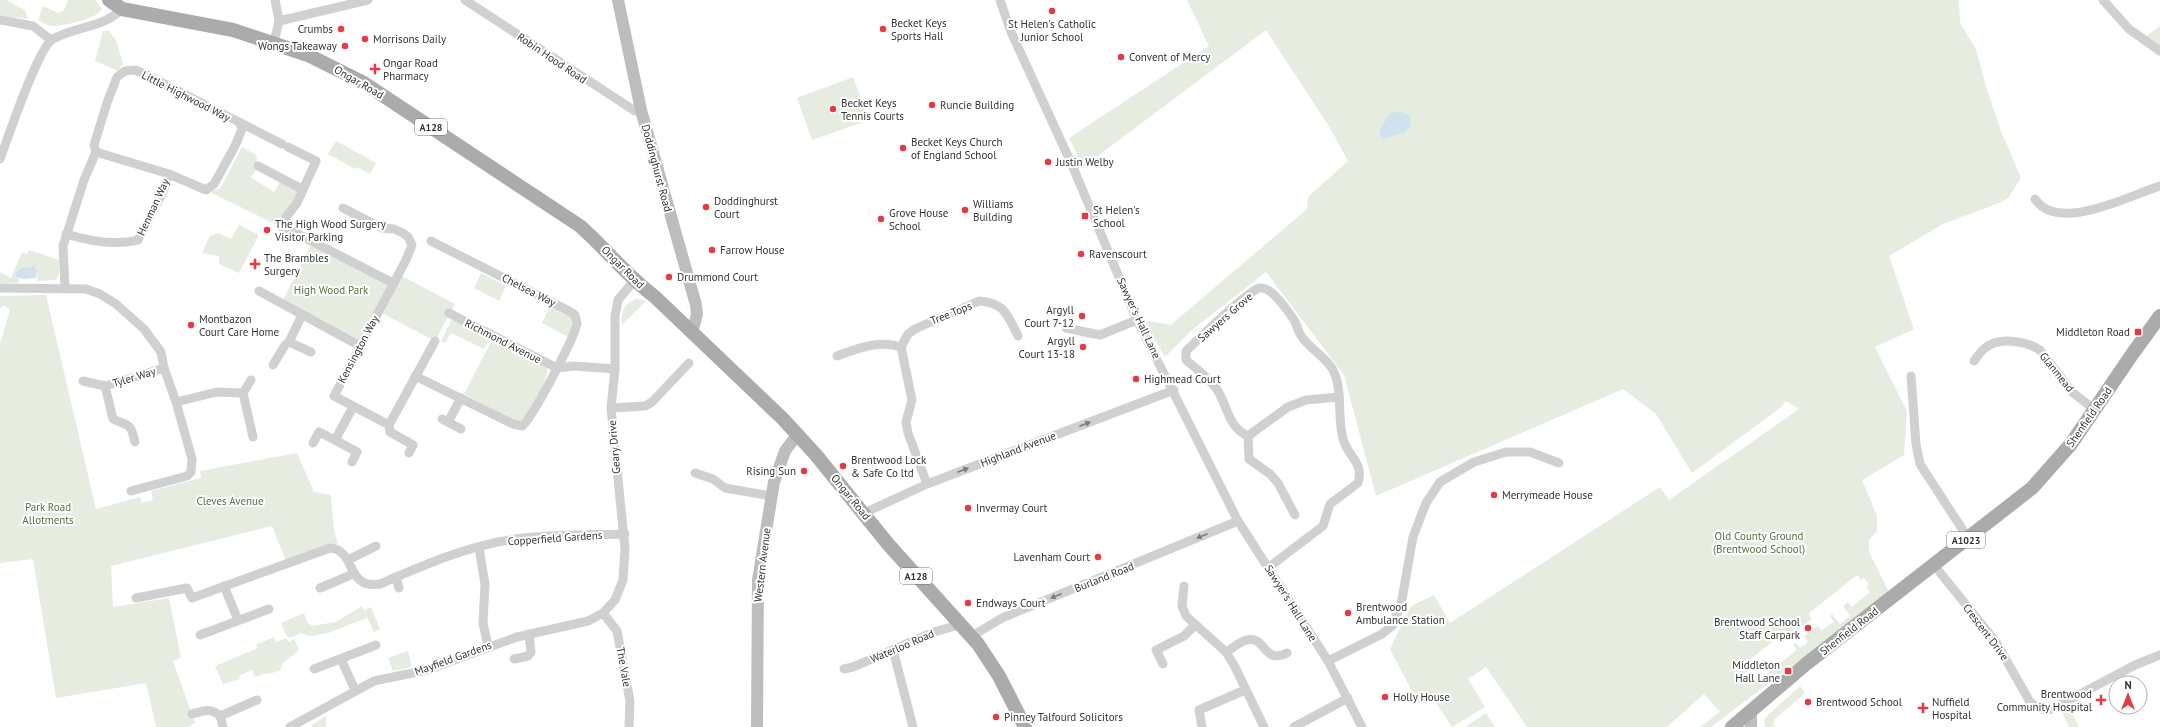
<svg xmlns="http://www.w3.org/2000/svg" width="2160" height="727" viewBox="0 0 2160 727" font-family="'PT Sans',sans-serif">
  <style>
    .green { fill: #e6ecdf; fill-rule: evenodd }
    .water { fill: #cfe2ee }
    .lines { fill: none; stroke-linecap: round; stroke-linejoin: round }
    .street { stroke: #d0d0d0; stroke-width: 9 }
    .secondary { stroke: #bdbdbd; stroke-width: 12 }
    .primary { stroke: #ababab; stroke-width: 14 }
    .oneway { fill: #7a7a7a }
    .poi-dot { fill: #e63946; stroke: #fff; stroke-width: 1.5 }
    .labels { text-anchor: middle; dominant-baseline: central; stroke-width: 4; stroke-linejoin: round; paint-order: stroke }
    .shield { fill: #fff; stroke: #707070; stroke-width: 1 }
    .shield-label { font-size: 10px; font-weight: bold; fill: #333 }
    .poi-label { font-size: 11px; fill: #333; stroke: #fff; text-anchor: start }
    .street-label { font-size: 11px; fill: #333; stroke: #fff }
    .park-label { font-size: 11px; fill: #56703f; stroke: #fff }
  </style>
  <rect width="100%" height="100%" fill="#fff"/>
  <g class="green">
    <polygon points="0,0 6,0 25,10 28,19 0,16"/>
    <path d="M68,0H95L102,9C97,19 64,26 52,26C48,26 42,22 38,20L43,6L58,13L64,10Z"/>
    <path d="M1187,0H1959L1960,23L1976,49L1987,90L2001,131L2021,178L2009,197L2002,202L1943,224L1889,256L1914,329L1875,347L1907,411L1904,455L1862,480L1877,516V531L1869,540V552L1889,592L1711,727H1700L1720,712L1704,694L1667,727H1527L1486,667L1468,679L1485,707L1452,727L1431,695L1418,703L1390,649L1411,606L1434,595L1450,623L1660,487L1669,500L1799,409L1786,401L1780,408L1692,473L1656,414L1623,389L1376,496L1344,375L1266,272L1192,330L1165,357L1143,320L1171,325L1173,323L1307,209L1308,197L1348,161L1330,128L1266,30L1083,167L1069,138L1209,46ZM1857,575L1861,580L1864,578L1869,584L1866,587L1870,592L1852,607L1848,602L1843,606L1850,616L1840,624L1832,614L1830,616L1834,622L1822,630L1818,626L1804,636L1808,642L1800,648L1796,643L1793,644L1797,650L1761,678L1758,674L1748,681L1743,674L1752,667L1748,661L1786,631L1790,636L1812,619L1808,614Z"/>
    <polygon points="2160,26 2160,51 2142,39"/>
    <polygon points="103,31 109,31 116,40 123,64 118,71 95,61"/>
    <polygon points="853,77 869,120 812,140 797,98"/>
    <polygon points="336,141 376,163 370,174 357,167 355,169 328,154"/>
    <polygon points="242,147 256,155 258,166 251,177 253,179 274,192 280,182 302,189 281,227 206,190 220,189"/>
    <polygon points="239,225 259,235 239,273 219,264 219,256 202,253 210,236 218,233 231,239"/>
    <polygon points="313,241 393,283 398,274 455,304 435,341 378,311 360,346 281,304"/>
    <polygon points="29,250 59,260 59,274 56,280 37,281 37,271 34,266 21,268 16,277 19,279 19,283 0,283 0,272 11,278 22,252 27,254"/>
    <polygon points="481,273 506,286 499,301 474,288"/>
    <polygon points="46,295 96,509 140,497 142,503 153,500 151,491 201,478 200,471 297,453 314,492 331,495 334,531 338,543 286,561 272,526 111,566 113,607 169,598 181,658 173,661 195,723 188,727 156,727 146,683 56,698 33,559 0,563 0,344 10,310 3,305 0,309 0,296"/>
    <path d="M637,299L646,301L622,325C620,314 624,302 637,299Z"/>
    <polygon points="551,305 574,319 568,337 542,323"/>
    <polygon points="452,319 491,335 484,349 451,333 445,343 441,341"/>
    <path d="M493,338L547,367C551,376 528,418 519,422L513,421L464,394Z"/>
    <polygon points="362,606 364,610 371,607 380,629 374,632 364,610 367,618 328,633 309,636 301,633 290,638 286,635 281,623 304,613 307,622 312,626 336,622"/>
    <path d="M274,637L276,642L286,638L289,642L294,639L299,650L282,664L281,670C272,674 264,673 255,677L252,670L239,676L240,679L223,684L215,666L258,648L256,645Z"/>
    <polygon points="408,651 412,667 393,671 388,658"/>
    <polygon points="1800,686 1805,693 1774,720 1773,724 1776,727 1765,727 1764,720 1767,716"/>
    <polygon points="2067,702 2079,727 2069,727 2059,706"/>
    <polygon points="1486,713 1495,727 1465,727"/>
    <polygon points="326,716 326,727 311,727 313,724"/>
  </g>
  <g class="water">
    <polygon points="1401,112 1410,116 1411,125 1404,133 1382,139 1379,131 1390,113"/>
    <polygon points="34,266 37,271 36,278 24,279 16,277 16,273 21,268"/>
  </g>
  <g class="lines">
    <g class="street">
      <polyline points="465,0 635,111 641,110"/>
      <polyline points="1000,0 1011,32 1072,165 1137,320 1238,521 1328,661 1362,727"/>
      <polyline points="2103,0 2129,29 2160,51"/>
      <polyline points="0,20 33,26 51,40"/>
      <polyline points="279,21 368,0"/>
      <polyline points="274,42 279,21 275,0"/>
      <polyline points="288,147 316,161 297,203 287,216 281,227 294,232 393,283"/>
      <polyline points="96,152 169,174 206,190 214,184 235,146 242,129 240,123"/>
      <path d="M0,159C8,138 38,47 53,39C76,26 103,28 122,9"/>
      <polyline points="258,166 302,189"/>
      <path d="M2035,199C2058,234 2130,195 2160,186"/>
      <polyline points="343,208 382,228 394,229 403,233 408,237 412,245 406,260 334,396 389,425 435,341"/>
      <path d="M66,234C89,241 115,246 138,240L162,194L169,174"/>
      <polyline points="0,288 86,289 100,294 116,304 144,329 161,352 164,368 176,402 192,459 191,472 187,476 131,491"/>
      <polyline points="65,288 63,246 84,180 96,152 94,145 107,103 117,77 125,71 135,70 145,74 282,144"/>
      <polyline points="259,291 360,346"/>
      <polyline points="449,313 557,368"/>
      <polyline points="1066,328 1100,335 1137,320"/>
      <polyline points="289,342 311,352"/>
      <path d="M901,347L908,334L915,329L979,301C1005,303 1007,314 1018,336"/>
      <path d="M837,356C859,348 878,340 901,347L912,400L906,422L908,433L927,484"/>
      <path d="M1974,361C1977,357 1980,352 1984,349C1998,336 2026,341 2040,350L2072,392L2095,410"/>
      <polyline points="273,365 285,345 289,342 302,315"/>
      <polyline points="557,368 574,366 615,369"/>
      <path d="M415,376L513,424L522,426C532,419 575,337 577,323L575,315L569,311L431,241"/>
      <polyline points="1911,376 1916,444 1920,464 1968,538"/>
      <polyline points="83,381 105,386"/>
      <polyline points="243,393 251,380"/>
      <polyline points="176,402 217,392 243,393 253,437"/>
      <polyline points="611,408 645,406 652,402 689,363"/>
      <polyline points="442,419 461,429"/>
      <polyline points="448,422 461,398"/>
      <polyline points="389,425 390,432 413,445 409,453"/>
      <polyline points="1248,436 1288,407 1306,400 1339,397"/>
      <path d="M135,442C130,422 130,427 113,419L105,386L164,368"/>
      <polyline points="313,443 319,432 335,440"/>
      <polyline points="352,462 357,452 335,440 353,407"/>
      <polyline points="695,473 713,479 725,488 771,496"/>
      <polyline points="864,513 927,484 1174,390"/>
      <polyline points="479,548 485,584 483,623 488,646"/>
      <polyline points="348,560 376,546"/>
      <path d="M1934,565L1996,642L2030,702C2037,708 2043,711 2052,709L2135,665L2160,655"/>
      <path d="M1268,568L1323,526L1330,504L1358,483C1364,464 1350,458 1344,442C1336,420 1344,392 1333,370C1326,357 1310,349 1302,337C1298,332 1297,325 1294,320C1289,312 1271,286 1260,288C1248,290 1198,340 1186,351V360C1197,369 1208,377 1216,388C1228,405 1227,427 1248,436L1249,459L1270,474L1278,483L1295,515"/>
      <polyline points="396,577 399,588"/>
      <polyline points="224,586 238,620"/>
      <polyline points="1184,586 1182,606 1186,616 1226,652 1235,667 1264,727"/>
      <polyline points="320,588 353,574"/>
      <path d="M136,598L187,588L192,598L330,548C357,550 345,590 380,584C424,565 467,546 515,539C551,534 589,535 625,534"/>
      <polyline points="603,613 617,631 630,701 629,727"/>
      <polyline points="200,635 269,609"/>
      <polyline points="972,636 1002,618 1238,521"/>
      <polyline points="893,650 913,727"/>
      <path d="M1226,652C1232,649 1240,641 1247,640C1266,635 1263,665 1287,653"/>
      <polyline points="341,659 355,690"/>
      <polyline points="514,659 528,656 531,652 529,634"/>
      <polyline points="1328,661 1382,634 1392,626 1401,605 1413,537 1426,503 1440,482 1474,462 1506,452 1530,452 1559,463"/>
      <polyline points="1163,664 1156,650 1184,636 1195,625"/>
      <polyline points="314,669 376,645"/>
      <polyline points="844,669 853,667 934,632 962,624"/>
      <path d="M192,714C202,711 211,707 220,716L257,700"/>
      <polyline points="220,715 223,727"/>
      <polyline points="290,727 374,681 427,670 517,637 588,621 603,613 615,600 623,580 625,549 611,408 615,369 615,316 618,300 634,281"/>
      <polyline points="1202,727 1199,710 1245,690"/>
      <polyline points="1294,727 1348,698"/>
    </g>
    <g class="secondary">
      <polyline points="618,0 641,110 696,305 697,314 692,333"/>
      <polyline points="1751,711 1751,727"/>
      <polyline points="757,727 758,580 774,482 785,451 797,435"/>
    </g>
    <g class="primary">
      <path d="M109,0L122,9L233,30L308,55L364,83L580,226C606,249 627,276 654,296L783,419L816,455L888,544L978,644L999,676L1025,727"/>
      <polyline points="1732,727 1806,664 2032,488 2071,444 2133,353 2160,316"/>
    </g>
  </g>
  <defs><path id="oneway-solid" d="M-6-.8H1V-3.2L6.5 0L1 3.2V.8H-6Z"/></defs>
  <g class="oneway">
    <use href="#oneway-solid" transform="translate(1085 424) rotate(-21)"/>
    <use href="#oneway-solid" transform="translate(963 470) rotate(-21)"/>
    <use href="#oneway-solid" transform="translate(1202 536) rotate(157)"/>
    <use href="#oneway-solid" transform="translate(1056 596) rotate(158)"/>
  </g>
  <g class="poi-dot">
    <circle cx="1052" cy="11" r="4"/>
    <circle cx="341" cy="29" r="4"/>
    <circle cx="883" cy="29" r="4"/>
    <circle cx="365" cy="39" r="4"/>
    <circle cx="345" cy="46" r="4"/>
    <circle cx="1121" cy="57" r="4"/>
    <path d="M373 63h4v4h4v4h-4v4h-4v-4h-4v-4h4z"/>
    <circle cx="932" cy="105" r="4"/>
    <circle cx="833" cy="109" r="4"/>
    <circle cx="903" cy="148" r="4"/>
    <circle cx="1048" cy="162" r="4"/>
    <circle cx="706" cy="207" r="4"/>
    <circle cx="965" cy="210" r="4"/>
    <rect x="1081" y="212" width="8" height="8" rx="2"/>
    <circle cx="881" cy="219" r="4"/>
    <circle cx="267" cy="230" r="4"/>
    <circle cx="712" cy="250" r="4"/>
    <circle cx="1081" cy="254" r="4"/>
    <path d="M253 258h4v4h4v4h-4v4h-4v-4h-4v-4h4z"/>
    <circle cx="669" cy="277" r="4"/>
    <circle cx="1082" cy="316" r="4"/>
    <circle cx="191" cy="325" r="4"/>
    <rect x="2134" y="328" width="8" height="8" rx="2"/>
    <circle cx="1083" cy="347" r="4"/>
    <circle cx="1136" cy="379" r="4"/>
    <circle cx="843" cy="466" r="4"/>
    <circle cx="804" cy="471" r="4"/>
    <circle cx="1494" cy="495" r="4"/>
    <circle cx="968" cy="508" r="4"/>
    <circle cx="1098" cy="557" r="4"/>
    <circle cx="968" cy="603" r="4"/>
    <circle cx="1348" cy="613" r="4"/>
    <circle cx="1808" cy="628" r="4"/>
    <rect x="1784" y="667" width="8" height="8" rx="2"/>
    <circle cx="1385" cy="697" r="4"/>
    <path d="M2099 694h4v4h4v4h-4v4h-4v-4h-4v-4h4z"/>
    <circle cx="1808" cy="702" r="4"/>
    <path d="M1921 702h4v4h4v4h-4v4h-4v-4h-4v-4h4z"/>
    <circle cx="996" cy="717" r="4"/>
  </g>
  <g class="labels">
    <g class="shield">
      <rect x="415" y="119" width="32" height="16" rx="3"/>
      <rect x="1947" y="532" width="38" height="16" rx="3"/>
      <rect x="900" y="568" width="32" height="16" rx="3"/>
    </g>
    <g class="shield-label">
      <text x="431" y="127">A128</text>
      <text x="1966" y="540">A1023</text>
      <text x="916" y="576">A128</text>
    </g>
    <g class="poi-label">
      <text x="891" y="23">Becket Keys<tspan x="891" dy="13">Sports Hall</tspan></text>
      <text x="1052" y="24" text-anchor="middle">St Helen's Catholic<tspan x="1052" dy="13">Junior School</tspan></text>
      <text x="333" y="29" text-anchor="end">Crumbs</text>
      <text x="373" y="39">Morrisons Daily</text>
      <text x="337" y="46" text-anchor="end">Wongs Takeaway</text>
      <text x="1129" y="57">Convent of Mercy</text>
      <text x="383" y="63">Ongar Road<tspan x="383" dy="13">Pharmacy</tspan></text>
      <text x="841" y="103">Becket Keys<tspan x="841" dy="13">Tennis Courts</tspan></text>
      <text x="940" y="105">Runcie Building</text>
      <text x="911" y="142">Becket Keys Church<tspan x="911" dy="13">of England School</tspan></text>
      <text x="1056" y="162">Justin Welby</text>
      <text x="714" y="201">Doddinghurst<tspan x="714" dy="13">Court</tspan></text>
      <text x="973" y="204">Williams<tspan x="973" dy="13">Building</tspan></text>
      <text x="1093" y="210">St Helen's<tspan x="1093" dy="13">School</tspan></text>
      <text x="889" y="213">Grove House<tspan x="889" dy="13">School</tspan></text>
      <text x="275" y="224">The High Wood Surgery<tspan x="275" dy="13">Visitor Parking</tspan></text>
      <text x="720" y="250">Farrow House</text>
      <text x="1089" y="254">Ravenscourt</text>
      <text x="264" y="258">The Brambles<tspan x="264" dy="13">Surgery</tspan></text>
      <text x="677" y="277">Drummond Court</text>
      <text x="1074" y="310" text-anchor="end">Argyll<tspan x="1074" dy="13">Court 7-12</tspan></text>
      <text x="199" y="319">Montbazon<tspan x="199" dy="13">Court Care Home</tspan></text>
      <text x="2130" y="332" text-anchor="end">Middleton Road</text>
      <text x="1075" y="341" text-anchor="end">Argyll<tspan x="1075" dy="13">Court 13-18</tspan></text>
      <text x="1144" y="379">Highmead Court</text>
      <text x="851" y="460">Brentwood Lock<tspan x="851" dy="13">&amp; Safe Co ltd</tspan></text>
      <text x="796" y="471" text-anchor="end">Rising Sun</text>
      <text x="1502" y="495">Merrymeade House</text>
      <text x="976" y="508">Invermay Court</text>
      <text x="1090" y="557" text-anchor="end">Lavenham Court</text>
      <text x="976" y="603">Endways Court</text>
      <text x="1356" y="607">Brentwood<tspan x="1356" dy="13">Ambulance Station</tspan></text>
      <text x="1800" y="622" text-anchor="end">Brentwood School<tspan x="1800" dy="13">Staff Carpark</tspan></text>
      <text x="1780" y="665" text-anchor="end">Middleton<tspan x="1780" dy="13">Hall Lane</tspan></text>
      <text x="2092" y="694" text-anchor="end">Brentwood<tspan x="2092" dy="13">Community Hospital</tspan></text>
      <text x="1393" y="697">Holly House</text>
      <text x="1816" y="702">Brentwood School</text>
      <text x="1932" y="702">Nuffield<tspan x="1932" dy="13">Hospital</tspan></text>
      <text x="1004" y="717">Pinney Talfourd Solicitors</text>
    </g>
    <g class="street-label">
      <text transform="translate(552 58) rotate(34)">Robin Hood Road</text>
      <text transform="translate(359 82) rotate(30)">Ongar Road</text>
      <text transform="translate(186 96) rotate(27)">Little Highwood Way</text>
      <text transform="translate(657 168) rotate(75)">Doddinghurst Road</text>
      <text transform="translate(153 207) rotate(-65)">Henman Way</text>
      <text transform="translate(623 267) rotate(45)">Ongar Road</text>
      <text transform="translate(529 290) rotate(27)">Chelsea Way</text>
      <text transform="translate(951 313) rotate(-22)">Tree Tops</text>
      <text transform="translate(1225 317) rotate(-41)">Sawyers Grove</text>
      <text transform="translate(1139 318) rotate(65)">Sawyer's Hall Lane</text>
      <text transform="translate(503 341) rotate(27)">Richmond Avenue</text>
      <text transform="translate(358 349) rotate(-62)">Kensington Way</text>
      <text transform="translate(2057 372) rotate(51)">Glanmead</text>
      <text transform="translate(134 377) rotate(-17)">Tyler Way</text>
      <text transform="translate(2089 417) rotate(-55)">Shenfield Road</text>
      <text transform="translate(614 447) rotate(-95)">Geary Drive</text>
      <text transform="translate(1018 449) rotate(-21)">Highland Avenue</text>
      <text transform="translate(851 497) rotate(51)">Ongar Road</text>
      <text transform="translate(555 538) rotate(-4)">Copperfield Gardens</text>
      <text transform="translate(762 565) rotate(-83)">Western Avenue</text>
      <text transform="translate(1104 577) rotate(-22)">Burland Road</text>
      <text transform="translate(1291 603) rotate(58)">Sawyer's Hall Lane</text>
      <text transform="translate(1849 631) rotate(-38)">Shenfield Road</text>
      <text transform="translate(1986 632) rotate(53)">Crescent Drive</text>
      <text transform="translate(902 646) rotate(-23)">Waterloo Road</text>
      <text transform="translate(453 658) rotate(-20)">Mayfield Gardens</text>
      <text transform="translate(624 667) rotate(80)">The Vale</text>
    </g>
    <g class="park-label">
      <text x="331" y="290">High Wood Park</text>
      <text x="230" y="501">Cleves Avenue</text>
      <text x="48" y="507">Park Road<tspan x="48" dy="13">Allotments</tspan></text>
      <text x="1759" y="536">Old County Ground<tspan x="1759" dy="13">(Brentwood School)</tspan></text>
    </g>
  </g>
  <g transform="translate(2128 695)"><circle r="19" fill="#ffffff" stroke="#adadad"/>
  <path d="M0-3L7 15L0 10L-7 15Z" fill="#e63946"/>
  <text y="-6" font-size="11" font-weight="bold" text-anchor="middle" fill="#333333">N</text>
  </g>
</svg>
